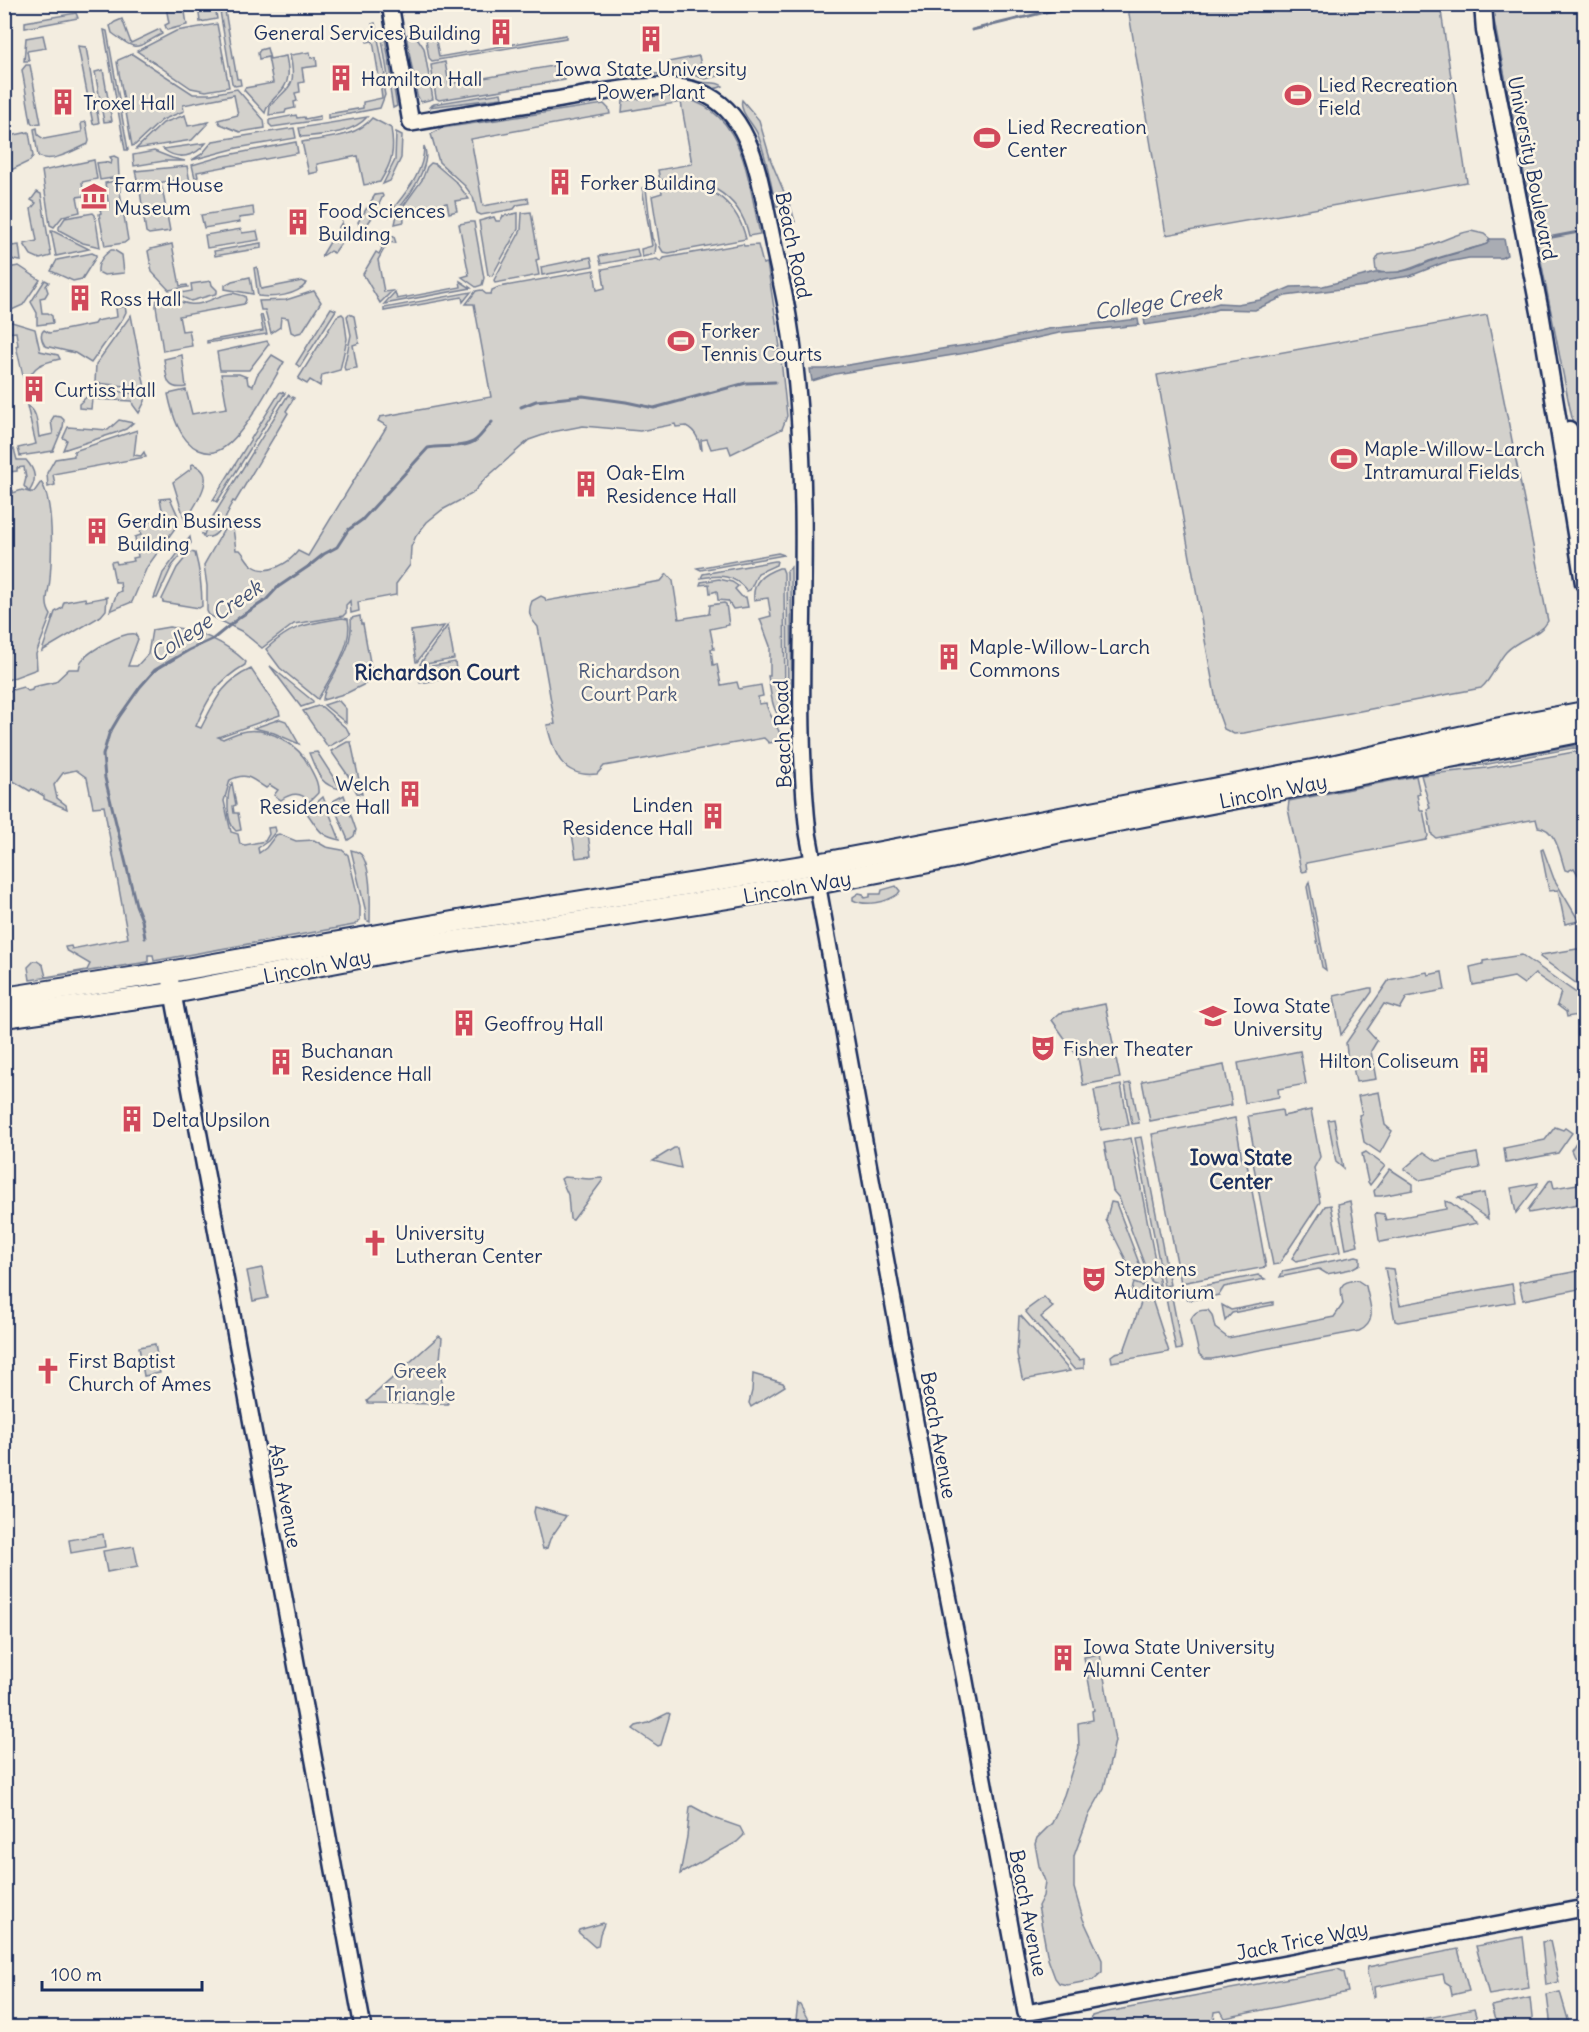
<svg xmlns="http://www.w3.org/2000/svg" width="1589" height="2032" viewBox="0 0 1589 2032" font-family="Delius,sans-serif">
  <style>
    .green { fill: #d3d1cc; stroke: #778095; stroke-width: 1.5 }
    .water { fill: #a9acb3; stroke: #707a91; stroke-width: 1.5 }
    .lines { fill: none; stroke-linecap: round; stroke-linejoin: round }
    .stream { stroke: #707a91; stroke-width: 3 }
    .tertiary-casing { stroke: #1b2f5e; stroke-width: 20 }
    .secondary-casing { stroke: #1b2f5e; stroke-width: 21 }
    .primary-casing { stroke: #1b2f5e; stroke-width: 24 }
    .tertiary { stroke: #fcf5e5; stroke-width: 15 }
    .secondary { stroke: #fcf5e5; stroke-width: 16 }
    .primary { stroke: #fcf5e5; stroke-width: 20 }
    .labels { text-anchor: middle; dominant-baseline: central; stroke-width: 5; stroke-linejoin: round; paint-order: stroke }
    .poi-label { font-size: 20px; fill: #1b2f5e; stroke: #fcf5e5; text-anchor: start }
    .street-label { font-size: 20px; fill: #1b2f5e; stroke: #fcf5e5 }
    .park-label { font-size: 20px; fill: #49587a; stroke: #fcf5e5 }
    .water-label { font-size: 21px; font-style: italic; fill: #465478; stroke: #fcf5e5 }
    .neighbourhood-label { font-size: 21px; font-weight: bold; fill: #1b2f5e; stroke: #fcf5e5 }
  </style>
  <rect width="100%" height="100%" fill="#f3ede0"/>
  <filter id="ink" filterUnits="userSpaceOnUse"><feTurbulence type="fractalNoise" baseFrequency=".0167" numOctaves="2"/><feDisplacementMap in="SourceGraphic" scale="12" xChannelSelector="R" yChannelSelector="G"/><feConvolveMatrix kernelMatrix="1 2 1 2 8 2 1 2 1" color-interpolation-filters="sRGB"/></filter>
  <g filter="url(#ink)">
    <g class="green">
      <polygon points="184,5 187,25 167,30 165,25 169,23 166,7"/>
      <polygon points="198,5 215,5 217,19 200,22"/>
      <polygon points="219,5 224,5 237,79 240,79 241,85 235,86 232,83"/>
      <polygon points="1149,5 1440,5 1467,182 1166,235 1128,8"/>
      <polygon points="1491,5 1584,5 1584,474 1568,399"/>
      <polygon points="76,13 78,18 25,28 25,22"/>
      <path d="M122,19L131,43L160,29L162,34C134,48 139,53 112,33L110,26L115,22Z"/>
      <polygon points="375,23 385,76 379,77 373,41 367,42 366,35 374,34 372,24"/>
      <polygon points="217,24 229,87 206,91 191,88 137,51 176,31"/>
      <polygon points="434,29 439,57 566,35 566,38 432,61 429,58 425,33 427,30"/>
      <polygon points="104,30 107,31 128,150 125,150"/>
      <polygon points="414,33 424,48 433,99 421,102 417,95 406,35"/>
      <polygon points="43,35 46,48 27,51 29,61 24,61 26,38"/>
      <polygon points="385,38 397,106 393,108 382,39"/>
      <polygon points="78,46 86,47 99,123 93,124"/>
      <path d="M267,48L270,59L286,56C287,62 289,70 288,76C287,93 268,98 265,113L244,90L245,88L273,83L268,57L259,59L258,53L260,50Z"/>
      <path d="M310,52L311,58L316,57L317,66L302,68L304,82L299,83L300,92L295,93L297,101L294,102L295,108L286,110L285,113L269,115L270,106C290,85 297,88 290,55Z"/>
      <polygon points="132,54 193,94 211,94 237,89 264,120 265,128 240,132 220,124 218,120 238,115 234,95 183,105 184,111 162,120 135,145 132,146 117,62 118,60"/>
      <polygon points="699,56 702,70 732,65 733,73 705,79 679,70 669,69 668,62"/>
      <polygon points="445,62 449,84 558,65 560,78 565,77 567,74 565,80 439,100 436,98 431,65"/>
      <polygon points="26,65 30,65 41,123 33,124 31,122 22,70"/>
      <polygon points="103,70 112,121 104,122 95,72"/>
      <path d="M653,74C674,72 681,77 700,82C708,84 716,81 723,86C710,93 700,85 686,81C667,76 647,80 628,78Z"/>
      <polygon points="382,80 385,95 380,108 328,118 328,114 363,108 363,102 382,98 380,81"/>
      <polygon points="501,93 502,98 429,107 434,104"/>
      <path d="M664,95C744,100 746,172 760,234L749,236C740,193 699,173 660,180L658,170L692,164L681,102L622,112L623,101Z"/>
      <path d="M742,100L759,120L771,161L792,211L795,222L791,223L792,228L785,229L780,206H776C770,182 767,156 757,133C752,122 739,112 742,100Z"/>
      <polygon points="604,104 609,109 610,114 471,139 483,206 528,198 529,203 517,205 514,209 481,215 477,213 473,197 465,186 439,162 431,134 442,128"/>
      <polygon points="185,115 188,126 209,122 192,140 136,149 163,123"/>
      <polygon points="296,115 297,118 304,117 305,119 320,116 320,120 272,127 269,124 269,120"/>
      <path d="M367,117C353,134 321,135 301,137L299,128Z"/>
      <path d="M372,118L391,128C395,152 392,162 380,182L364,185L358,156L317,164L318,172L309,174L302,142C325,138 356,138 372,118Z"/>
      <path d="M86,122L89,141L88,144C74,150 52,164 38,156L34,129L37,128L38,135L44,139L82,132L81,123Z"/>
      <polygon points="294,128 296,138 237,148 192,160 202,154 213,141"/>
      <polygon points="29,132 33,156 30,161 5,173 5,137"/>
      <polygon points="396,132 402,135 401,158 390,181 383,184 395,160"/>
      <polygon points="296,142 298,153 197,172 198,177 195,178 192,165 223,156"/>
      <path d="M206,143C195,157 178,161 163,149Z"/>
      <path d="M424,146C433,164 405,206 390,216L392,210C408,190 424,172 424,146Z"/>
      <polygon points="154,151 172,158 185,161 164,161 134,166 133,155"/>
      <polygon points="114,156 118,158 119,177 100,180 97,163 105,162 111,164 112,160 110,157"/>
      <polygon points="94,160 97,179 82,182 84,196 77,197 80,212 63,216 54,227 50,225 42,171"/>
      <polygon points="431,163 435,164 456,182 469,199 455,201 457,211 449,213 447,203 403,212 404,222 395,224 397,215 422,180 427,167"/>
      <polygon points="187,166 190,182 175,185 173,180 139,187 135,171"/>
      <polygon points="120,180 120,192 128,240 124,243 105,246 99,214 101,213 100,209 109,207 105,183"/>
      <path d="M678,183C713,184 738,205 746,239L669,253L663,252L660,247L652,196L662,193L661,185Z"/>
      <polygon points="162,187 170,231 149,234 146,232 140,191"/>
      <polygon points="642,188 646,188 651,231 652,238 656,245 655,254 642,257 641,249 652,246"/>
      <polygon points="37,192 41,194 51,256 40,259 31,255 24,244 37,241 31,209 36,203 31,200"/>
      <polygon points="382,194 383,196 373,216 362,232 358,222 375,195"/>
      <polygon points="253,207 254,216 239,218 240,222 204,228 201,215"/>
      <polygon points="531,212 539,259 536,260 539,275 495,283 494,280 521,230 522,213"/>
      <polygon points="93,213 95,215 100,247 83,243 59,230 59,227 65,218"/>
      <polygon points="518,213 518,229 492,276 488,275 479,221 494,217 496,221 500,221 503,216"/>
      <polygon points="342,222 345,238 334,253 330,251 321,257"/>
      <polygon points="470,222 474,222 484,278 482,285 476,287 462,277 469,275 459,224"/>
      <polygon points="5,225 8,225 12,246 19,245 21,261 14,260 5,255"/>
      <polygon points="241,229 242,233 257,231 259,240 207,248 205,235"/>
      <polygon points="51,231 53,231 89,249 56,256"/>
      <path d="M1471,231L1484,234L1490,239L1487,244L1481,246C1466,250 1450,254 1435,259C1416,265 1397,278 1376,271L1375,262L1379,255C1391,252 1403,252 1416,249C1435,246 1452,234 1471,231Z"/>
      <polygon points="388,234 394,237 396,243 388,242 378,260 384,292 392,291 380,303 363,274 376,252 379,254 382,248 380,245"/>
      <polygon points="261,243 261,248 215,256 214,251"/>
      <polygon points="172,244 180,286 187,285 188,287 169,290 152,272 148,251 151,249"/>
      <path d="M743,244L744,246L758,245L763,264L767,263L780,347L774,348V350H780L787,416L782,429L731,454L728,446L711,449L707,439L701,440L702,450H701C699,440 696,431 686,426L676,427L675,424L640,431L583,426L552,432L529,440L485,479L472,494L442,510L427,522L416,536L411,547L410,565L396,584V595L358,602L359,611L351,613L350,601L346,605V613L343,616L294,624L262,648L241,631L209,615L207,611V586L204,565L226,526L230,524L233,528L236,550H240C244,554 248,563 253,566C268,576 289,563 298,551L308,556L387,426L378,421L380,417L491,397L474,304H466L476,291L481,290L486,294H491L492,290L499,287L594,270L597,290L605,288L602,269L657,259L661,262L664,258Z"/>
      <polygon points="637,249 639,257 601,264 599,256"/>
      <path d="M111,250H114L122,255L124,273L104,275L98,272C97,262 104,255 111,250Z"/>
      <polygon points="92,253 96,255 96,257 82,279 73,281 51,271 57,260"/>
      <polygon points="591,257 593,266 542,275 541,267"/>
      <polygon points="4,265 7,268 19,266 40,280 23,305 5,313"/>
      <path d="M257,267L261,289L302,281L307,283C296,296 274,298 258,296L254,268Z"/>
      <polygon points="250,277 253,294 225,289 225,285 232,281"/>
      <polygon points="45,280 49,282 46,286 48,292 45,297 40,298 42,313 48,313 52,316 53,323 37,325 37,313 31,302"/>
      <polygon points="211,281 212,285 217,290 217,293 215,294 191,301 175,294 192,291 191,284"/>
      <polygon points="460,281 471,288 384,304 395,292 397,299 461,287"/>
      <polygon points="314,291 321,302 302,332 295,334 291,332 288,318 281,317 280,327 271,333 265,310 261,310 259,301 286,300"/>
      <polygon points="471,292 463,302 462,297 384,311 384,308"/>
      <path d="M233,293L245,296L246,300L244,304L179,316L182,331L189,330L192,346L163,351L156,306L157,299C169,293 177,303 190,304C205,306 218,294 233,293Z"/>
      <path d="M125,306L126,312L123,318L91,363L75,353L45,346C42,341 39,334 44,330L49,333L94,324L96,321L117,317L116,308Z"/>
      <polygon points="331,308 336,310 300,367 296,364"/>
      <polygon points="342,314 344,316 347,339 340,370 322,375 320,386 310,380 307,384 298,379 337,316"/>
      <polygon points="349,314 354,316 359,343 353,345 357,368 345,370 344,367 351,335 347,316"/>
      <polygon points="131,315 145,388 95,383 96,364"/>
      <polygon points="260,315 262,315 267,334 207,343 207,341 263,331"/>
      <path d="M1487,315L1548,621C1540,636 1520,637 1506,652C1496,663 1493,678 1481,688L1244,733L1234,734L1224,729L1218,712L1157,375Z"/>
      <path d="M5,320L35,329L40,351L58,355L60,359C46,362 30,365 29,383L25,384L16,346L18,345L16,332L5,333Z"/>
      <polygon points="267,341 269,344 249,370 220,370 217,352"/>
      <path d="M182,355L186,387C164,391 167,375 164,359Z"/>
      <path d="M272,355L284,362C270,385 241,443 217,451C211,454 204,452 199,450C179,441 172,413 168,394L186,390L192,414L227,408L221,374H239L247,377L248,384L253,386L257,375Z"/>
      <polygon points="96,388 143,395 145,396 145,401 139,413 133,405 132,401 92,399 91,409 79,408 79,404"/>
      <polygon points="280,392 285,393 217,502 213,500"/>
      <path d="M288,395L294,398L286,411L288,413L235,502L233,501L228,510L229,511C222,523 219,540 203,537L202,534L204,535L205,532L204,531Z"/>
      <path d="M27,406C38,410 37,426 39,437L53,434L51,421L54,416L61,417L64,420L63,427L53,451L20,456L18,448L36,444Z"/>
      <polygon points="119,420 133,423 126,429 118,432 63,450 67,440 63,438 68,427 108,430"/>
      <polygon points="137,430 134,455 141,456 144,452 146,457 53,474 55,485 48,487 47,473 55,459 74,456 74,451"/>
      <path d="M14,449L17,460H26C36,471 37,480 29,492H34L41,482C54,501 52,556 50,579C49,593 43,603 51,615L36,654L37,669L5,681V489L8,488L9,492L13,491V493L22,490L29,492L24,486L26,478L24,467L17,468V471L9,472V476H5V451Z"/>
      <path d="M193,464C197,466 202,469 204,473C210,485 192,511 185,521L173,482L192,468L191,465Z"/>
      <polygon points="170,498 178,516 178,524 147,567 132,602 110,611 117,593 121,591 120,582 115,582 111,562 116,561 117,564 134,561 133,558 138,557 135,537 141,535 139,523 164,519 160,499"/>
      <polygon points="190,537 191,543 172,566 157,598 154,598 163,573"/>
      <path d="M190,552L195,553C200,571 202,588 202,606L199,608L163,602L162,599L177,568Z"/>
      <polygon points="778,553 784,555 701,570 697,568"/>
      <path d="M775,561H777L776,565L758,573L750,590L747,591C734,574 720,575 701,578L703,574Z"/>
      <polygon points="791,567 792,729 791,722 788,722 787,571"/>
      <path d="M779,568H782L784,573L785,718L784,722C771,712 771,691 768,676H770V646L760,619L771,616L768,598L754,600C752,581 763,574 779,568Z"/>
      <path d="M667,574L673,581L679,619L709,614L710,605L724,603L726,604L729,625L710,629L714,649H711L713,665L717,664L721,685L737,682L739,689L761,685L763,696L758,697L759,704L766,703C769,717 779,725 782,741L769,743L764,738L604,766L597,774C562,778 554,754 547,725L555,724L538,627C530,618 527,613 532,601L541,596L545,598L546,601L661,581Z"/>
      <polygon points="719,579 732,582 738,586 735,589 742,597 746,597 748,607 733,609 728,601 718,600 717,591 710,593 709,584 700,585 701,582"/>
      <polygon points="107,597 106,610 101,616 42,651 55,612 62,608 64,602 85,598 86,601"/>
      <path d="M360,616L361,624H363L372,673L379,672L380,674L370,676L371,681L347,693L323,700C323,692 328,685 332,678C343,658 353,642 351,618Z"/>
      <path d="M342,618L348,619C354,645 330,677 318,699L280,668L266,649C293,624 307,624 342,618Z"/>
      <polygon points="448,625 454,659 420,665 420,664"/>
      <polygon points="444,626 417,662 416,662 411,631"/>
      <path d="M169,627C198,630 225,642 246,662L245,665C217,681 208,698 196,726L201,728C215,701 222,682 251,669L279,711L280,715L218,737L223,739C230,736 238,732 246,731C271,728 299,745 309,766C314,776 319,783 318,793L309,802C301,791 291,793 281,800L274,795L278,790L270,785L266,788C252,780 248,771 230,780L224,801L231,832L238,834L240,844L245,845L265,841L269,834L268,828L275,827L276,831L268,841L258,848L259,853L266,848L276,835L279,834L296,841L314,840L326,847L342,850L348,855L360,906V920L354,925L154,961L153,955H148V962L30,980L28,967L34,961H37L43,965L46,977L87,970L90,964L66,950L65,947L71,946L72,949L128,938L104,806L93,807L87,778L76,770L63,773L54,785L57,798L66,805L67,809L44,799V796L32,789L30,791L5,776V692L23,687L28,691L32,690L33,687L55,682L69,669H79C80,665 80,662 82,660C91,650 122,632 135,634L138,639L128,666H137L148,654L152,630Z"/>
      <polygon points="455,662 457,677 420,683 418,670 420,668"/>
      <polygon points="270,666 313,701 313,703 301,707"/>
      <polygon points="336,701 339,701 346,709 346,723 324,705"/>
      <polygon points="318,706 322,707 347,729 350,735 328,747 303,711"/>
      <polygon points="280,719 286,721 299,744 274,733 254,728"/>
      <polygon points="347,742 351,742 362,794 357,793 347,774 331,751"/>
      <polygon points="1572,746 1584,746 1584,749 1573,748 1483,765 1427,770 1427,768 1483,762"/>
      <path d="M317,752L341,789C319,786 317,771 309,753Z"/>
      <path d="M1574,752L1584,753V884L1574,868L1568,871L1565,870C1560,855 1556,828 1538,827L1536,819L1436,838L1432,835L1427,809L1430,808L1421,775L1487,768Z"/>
      <polygon points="1416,776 1420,794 1417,795 1420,810 1423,810 1428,836 1426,840 1306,863 1307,871 1303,872 1301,870 1288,809 1289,801"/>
      <path d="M232,783L236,805L233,806L234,813H238L241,830L236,831C226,823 226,794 232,783Z"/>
      <polygon points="344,795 356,830 354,836 348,840 333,804 333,801"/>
      <path d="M323,797L340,840C318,836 318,827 306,812Z"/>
      <polygon points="587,826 591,856 576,858 571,828"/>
      <polygon points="1543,849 1554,879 1579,921 1565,924 1558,890 1549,891 1541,850"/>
      <path d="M351,850C356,851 361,853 363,857C372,873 370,904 370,922L366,920L365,908Z"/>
      <polygon points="1309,882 1326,970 1322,967 1307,887"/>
      <path d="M896,886L900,891L898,894C887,902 866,907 853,900V897L859,893L863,894L865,898L870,897V894H881L882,890Z"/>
      <polygon points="1577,949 1582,949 1584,954 1584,989 1540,957 1541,955"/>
      <polygon points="1522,955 1579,995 1584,1014 1567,1017 1566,1012 1557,1005 1561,992 1535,974 1524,984 1514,977 1473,985 1470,967 1483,964 1483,961"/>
      <polygon points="1427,972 1428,975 1442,972 1445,990 1407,997 1400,1009 1384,1004 1367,1030 1377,1041 1371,1051 1376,1079 1356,1082 1352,1062 1348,1062 1346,1043 1389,980"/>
      <polygon points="1369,988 1372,988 1372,992 1341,1035 1334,996"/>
      <polygon points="1105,1004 1120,1078 1083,1085 1078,1057 1052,1020 1060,1013"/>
      <polygon points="1300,1051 1306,1084 1278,1089 1279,1097 1245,1103 1238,1063"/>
      <polygon points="1224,1065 1232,1105 1150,1121 1142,1081"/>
      <polygon points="1131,1083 1139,1123 1132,1124 1125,1084"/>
      <polygon points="1121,1085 1129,1125 1101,1130 1094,1090"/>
      <polygon points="1379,1092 1385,1125 1392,1131 1380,1153 1364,1142 1359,1115 1362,1114 1358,1096"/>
      <polygon points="1282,1110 1283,1116 1311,1110 1320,1157 1314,1168 1320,1202 1279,1264 1273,1265 1252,1157 1255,1156 1248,1116"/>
      <polygon points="1235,1118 1242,1159 1246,1158 1266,1267 1181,1283 1152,1134"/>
      <polygon points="1334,1119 1343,1168 1336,1162 1328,1120"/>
      <polygon points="1555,1127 1563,1130 1565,1128 1572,1133 1558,1153 1506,1163 1504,1148 1545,1140"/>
      <polygon points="1584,1130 1584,1158 1579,1159 1574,1157 1571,1150"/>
      <polygon points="1141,1137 1170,1285 1164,1286 1135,1138"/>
      <polygon points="1131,1138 1160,1285 1151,1282 1119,1198 1113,1191 1104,1143"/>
      <polygon points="674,1148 677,1148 681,1168 653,1161"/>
      <polygon points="1366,1152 1385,1166 1370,1185 1368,1182 1362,1154"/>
      <polygon points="1424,1152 1437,1161 1477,1153 1480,1168 1420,1180 1404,1169"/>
      <polygon points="1390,1169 1413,1184 1413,1190 1381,1196 1375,1196 1374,1191"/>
      <polygon points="564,1177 589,1179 602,1178 603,1180 573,1220 570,1219 568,1195 561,1179"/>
      <polygon points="1552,1180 1554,1188 1584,1183 1584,1203 1529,1213 1528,1210 1549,1181"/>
      <polygon points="1538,1183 1537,1186 1516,1213 1511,1188"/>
      <polygon points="1484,1193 1488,1219 1458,1198"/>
      <polygon points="1350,1201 1358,1246 1346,1249 1338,1204"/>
      <polygon points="1445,1201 1451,1203 1477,1223 1381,1242 1379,1240 1375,1214 1377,1213 1384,1214 1386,1220 1446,1209"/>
      <polygon points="1111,1202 1116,1203 1144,1276 1132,1272 1106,1220"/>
      <polygon points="1331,1205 1340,1252 1296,1261 1292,1258 1325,1206"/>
      <polygon points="1356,1256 1360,1257 1360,1264 1351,1269 1327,1274 1319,1269 1280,1277 1283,1271"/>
      <polygon points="262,1268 268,1298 253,1301 247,1271"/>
      <polygon points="1385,1268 1393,1269 1400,1305 1512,1284 1515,1302 1398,1322 1395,1321"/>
      <polygon points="1584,1270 1584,1288 1523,1300 1519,1282"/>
      <polygon points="1258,1275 1265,1279 1224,1287 1219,1295 1192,1300 1187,1299 1182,1290"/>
      <path d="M1357,1280L1366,1286C1369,1303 1379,1322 1359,1331L1212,1359H1205L1199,1354L1191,1319C1195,1311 1200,1310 1208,1310L1212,1315L1215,1328L1228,1338L1334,1317L1343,1304C1340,1287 1338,1282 1357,1280Z"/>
      <polygon points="1134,1283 1143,1286 1144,1283 1148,1287 1169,1352 1112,1362 1111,1356 1115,1353 1124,1351 1143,1297 1131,1293"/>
      <polygon points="1171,1292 1182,1349 1176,1350 1165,1293"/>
      <polygon points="1044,1297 1053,1307 1041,1317 1079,1360 1084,1359 1084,1368 1074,1369 1025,1311"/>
      <polygon points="1273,1302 1273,1305 1232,1313 1225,1321 1222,1305 1231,1310"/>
      <polygon points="1019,1316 1021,1316 1070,1371 1024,1380 1022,1378 1017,1354"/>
      <polygon points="439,1336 442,1338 439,1370 448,1404 368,1403 367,1401"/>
      <polygon points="155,1344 160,1373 144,1376 139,1347"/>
      <polygon points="753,1374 783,1383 785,1386 751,1407 749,1403 752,1391"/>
      <polygon points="535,1507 566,1516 550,1539 547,1548 543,1549 534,1512"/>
      <polygon points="103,1534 105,1547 71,1553 69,1540"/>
      <polygon points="134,1546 138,1566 107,1572 103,1551"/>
      <polygon points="1100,1654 1115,1741 1104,1788 1089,1815 1074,1856 1074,1888 1083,1919 1102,1960 1102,1972 1093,1980 1067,1985 1059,1983 1055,1978 1048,1959 1038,1906 1043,1896 1045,1881 1039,1866 1035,1844 1037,1838 1052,1823 1064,1795 1079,1748 1078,1723 1093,1720 1092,1711 1094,1710 1084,1657"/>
      <polygon points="668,1713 670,1714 661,1745 658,1746 633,1729 636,1726 648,1723"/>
      <polygon points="692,1806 714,1818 740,1827 744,1835 737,1842 680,1874 687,1837 690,1807"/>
      <polygon points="603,1923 604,1924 600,1934 598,1946 595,1947 578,1932 579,1930"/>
      <polygon points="1523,1937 1529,1988 1489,1995 1476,1946"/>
      <polygon points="1550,1941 1559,1982 1546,1985 1542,1942"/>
      <polygon points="1458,1949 1469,1991 1452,1995 1450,1985 1445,1982 1443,1974 1374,1987 1375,1996 1373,1997 1367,1973 1368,1967"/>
      <polygon points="1338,1969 1344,1972 1348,1992 1225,2018 1221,2011 1215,2012 1214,2020 1178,2027 1085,2027 1092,2016 1102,2013"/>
      <polygon points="1560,1992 1569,2023 1567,2027 1551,2027 1547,1995"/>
      <polygon points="1530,1998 1533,2027 1497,2027 1491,2006"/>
      <polygon points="798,2004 800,2005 812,2027 795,2027"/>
      <polygon points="1474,2009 1479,2027 1425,2027 1423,2019"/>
    </g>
    <g class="water">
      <polygon points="1490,239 1504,239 1507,255 1501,258 1469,258 1443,263 1410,276 1383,280 1365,286 1285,296 1255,310 1218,309 1192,318 1145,325 1144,318 1188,312 1219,303 1237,304 1260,300 1291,287 1323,286 1375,273 1399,272 1412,269 1436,259 1481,246 1487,244"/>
      <polygon points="1138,319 1139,325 1059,333 972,352 835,374 812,381 810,369 825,369 947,348 995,341 1048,329"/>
    </g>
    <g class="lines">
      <g class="stream">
        <polyline points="1573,4 1580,10"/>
        <polyline points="972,30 1070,6"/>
        <polyline points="1547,238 1584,231"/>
        <polyline points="521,407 536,401 583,396 626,402 654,408 746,383 775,382"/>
        <path d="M145,938L142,920L136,905L105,778L103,755L109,734L119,717L140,687L155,670L189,650L213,639L240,617L266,600L278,587L309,566L324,554L337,547L348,530L362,520L428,448C442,445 464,449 476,440C482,435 487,427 492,422"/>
      </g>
      <g class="tertiary-casing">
        <g id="tertiary">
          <path d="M390,4L411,123C457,115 502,108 548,101C590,95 661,77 700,92C753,112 759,180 770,228C776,259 784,291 789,322C799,383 802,446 803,508C805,616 796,724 808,833L930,1504L964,1676L1026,2013L1584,1908"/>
          <polyline points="169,972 363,2028"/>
        </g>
      </g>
      <g class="secondary-casing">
        <g id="secondary">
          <polyline points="1483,4 1485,31 1540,312 1584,583"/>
          <polyline points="1569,430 1584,492"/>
        </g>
      </g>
      <g class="primary-casing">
        <g id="primary">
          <polyline points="4,998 169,972 481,917 828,862 1318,769 1495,729 1584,712"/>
          <polyline points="4,1017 173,993 401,950 816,884 950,858 1056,833 1584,731"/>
        </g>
      </g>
      <use href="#tertiary" class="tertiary"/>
      <use href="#secondary" class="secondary"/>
      <use href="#primary" class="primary"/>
    </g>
  </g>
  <defs>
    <g id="building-bare" transform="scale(2.07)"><path d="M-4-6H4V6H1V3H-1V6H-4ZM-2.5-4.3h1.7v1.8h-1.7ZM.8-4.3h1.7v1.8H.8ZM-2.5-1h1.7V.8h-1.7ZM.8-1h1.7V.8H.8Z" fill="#d1495b" stroke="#fcf5e5" stroke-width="2.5" paint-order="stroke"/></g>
    <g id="stadium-bare" transform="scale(2.07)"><path d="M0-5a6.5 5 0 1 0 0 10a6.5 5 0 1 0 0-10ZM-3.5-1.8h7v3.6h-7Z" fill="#d1495b" stroke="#fcf5e5" stroke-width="2.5" paint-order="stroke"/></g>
    <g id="museum-bare" transform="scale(2.07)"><path d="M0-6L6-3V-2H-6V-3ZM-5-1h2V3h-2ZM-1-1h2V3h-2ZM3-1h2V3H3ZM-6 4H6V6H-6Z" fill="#d1495b" stroke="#fcf5e5" stroke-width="2.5" paint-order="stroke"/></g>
    <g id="university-bare" transform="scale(2.07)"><path d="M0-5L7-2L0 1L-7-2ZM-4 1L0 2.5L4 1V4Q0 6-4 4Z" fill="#d1495b" stroke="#fcf5e5" stroke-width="2.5" paint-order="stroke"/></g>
    <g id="theatre-bare" transform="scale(2.07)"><path d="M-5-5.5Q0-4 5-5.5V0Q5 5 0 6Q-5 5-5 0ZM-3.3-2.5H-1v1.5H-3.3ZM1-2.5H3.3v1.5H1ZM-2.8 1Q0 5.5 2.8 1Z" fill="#d1495b" stroke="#fcf5e5" stroke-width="2.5" paint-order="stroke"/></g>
    <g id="church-bare" transform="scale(2.07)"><path d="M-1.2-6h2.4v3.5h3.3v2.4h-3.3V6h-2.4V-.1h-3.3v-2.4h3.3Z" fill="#d1495b" stroke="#fcf5e5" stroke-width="2.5" paint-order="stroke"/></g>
  </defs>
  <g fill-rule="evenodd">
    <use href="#building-bare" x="501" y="32"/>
    <use href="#building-bare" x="651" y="39"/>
    <use href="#building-bare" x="341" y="78"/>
    <use href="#stadium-bare" x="1298" y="95"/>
    <use href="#building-bare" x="63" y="102"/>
    <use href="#stadium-bare" x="987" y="138"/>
    <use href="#building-bare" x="560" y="182"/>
    <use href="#museum-bare" x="94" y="196"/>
    <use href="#building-bare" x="298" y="222"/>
    <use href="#building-bare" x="80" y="298"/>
    <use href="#stadium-bare" x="681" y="341"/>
    <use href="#building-bare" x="34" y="389"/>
    <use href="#stadium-bare" x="1344" y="459"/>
    <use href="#building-bare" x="586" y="484"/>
    <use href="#building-bare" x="97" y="531"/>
    <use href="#building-bare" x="949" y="657"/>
    <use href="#building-bare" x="410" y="794"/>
    <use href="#building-bare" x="713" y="816"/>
    <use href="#university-bare" x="1213" y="1016"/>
    <use href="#building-bare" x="464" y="1023"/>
    <use href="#theatre-bare" x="1043" y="1048"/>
    <use href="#building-bare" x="1479" y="1060"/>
    <use href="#building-bare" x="281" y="1062"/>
    <use href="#building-bare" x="132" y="1119"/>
    <use href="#church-bare" x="375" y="1243"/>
    <use href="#theatre-bare" x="1094" y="1279"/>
    <use href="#church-bare" x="48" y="1371"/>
    <use href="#building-bare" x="1063" y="1658"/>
  </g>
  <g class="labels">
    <g class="poi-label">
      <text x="481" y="32" text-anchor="end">General Services Building</text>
      <text x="651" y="68" text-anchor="middle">Iowa State University<tspan x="651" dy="23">Power Plant</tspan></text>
      <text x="361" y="78">Hamilton Hall</text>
      <text x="1318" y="84">Lied Recreation<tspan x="1318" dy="23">Field</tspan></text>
      <text x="83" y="102">Troxel Hall</text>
      <text x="1007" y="126">Lied Recreation<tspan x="1007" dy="23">Center</tspan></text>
      <text x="580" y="182">Forker Building</text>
      <text x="114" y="184">Farm House<tspan x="114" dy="23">Museum</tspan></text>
      <text x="318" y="210">Food Sciences<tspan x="318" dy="23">Building</tspan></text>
      <text x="100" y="298">Ross Hall</text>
      <text x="701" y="330">Forker<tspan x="701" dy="23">Tennis Courts</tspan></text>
      <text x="54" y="389">Curtiss Hall</text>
      <text x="1364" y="448">Maple-Willow-Larch<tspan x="1364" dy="23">Intramural Fields</tspan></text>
      <text x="606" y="472">Oak-Elm<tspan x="606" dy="23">Residence Hall</tspan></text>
      <text x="117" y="520">Gerdin Business<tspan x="117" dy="23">Building</tspan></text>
      <text x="969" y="646">Maple-Willow-Larch<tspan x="969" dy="23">Commons</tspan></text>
      <text x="390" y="783" text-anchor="end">Welch<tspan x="390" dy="23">Residence Hall</tspan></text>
      <text x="693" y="804" text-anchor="end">Linden<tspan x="693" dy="23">Residence Hall</tspan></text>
      <text x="1233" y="1005">Iowa State<tspan x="1233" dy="23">University</tspan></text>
      <text x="484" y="1023">Geoffroy Hall</text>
      <text x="1063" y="1048">Fisher Theater</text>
      <text x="301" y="1050">Buchanan<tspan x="301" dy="23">Residence Hall</tspan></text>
      <text x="1459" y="1060" text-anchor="end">Hilton Coliseum</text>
      <text x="152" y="1119">Delta Upsilon</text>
      <text x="395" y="1232">University<tspan x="395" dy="23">Lutheran Center</tspan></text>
      <text x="1114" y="1268">Stephens<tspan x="1114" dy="23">Auditorium</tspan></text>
      <text x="68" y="1360">First Baptist<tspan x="68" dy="23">Church of Ames</tspan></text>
      <text x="1083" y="1646">Iowa State University<tspan x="1083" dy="23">Alumni Center</tspan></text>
    </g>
    <g class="street-label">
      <text transform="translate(1533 168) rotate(79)">University Boulevard</text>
      <text transform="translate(794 245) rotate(78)">Beach Road</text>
      <text transform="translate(782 734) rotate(-92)">Beach Road</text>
      <text transform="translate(1273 791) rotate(-11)">Lincoln Way</text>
      <text transform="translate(797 887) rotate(-10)">Lincoln Way</text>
      <text transform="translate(317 966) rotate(-11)">Lincoln Way</text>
      <text transform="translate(939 1435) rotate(80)">Beach Avenue</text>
      <text transform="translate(286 1496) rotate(80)">Ash Avenue</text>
      <text transform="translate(1029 1913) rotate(79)">Beach Avenue</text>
      <text transform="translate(1302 1940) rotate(-11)">Jack Trice Way</text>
    </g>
    <g class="park-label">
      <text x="629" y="670">Richardson<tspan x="629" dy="23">Court Park</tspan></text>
      <text x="420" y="1370">Greek<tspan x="420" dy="23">Triangle</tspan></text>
    </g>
    <g class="water-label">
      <text transform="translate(1158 302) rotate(-9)">College Creek</text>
      <text transform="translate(206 621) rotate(-34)">College Creek</text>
    </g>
    <g class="neighbourhood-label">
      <text x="437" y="672">Richardson Court</text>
      <text x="1241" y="1157">Iowa State<tspan x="1241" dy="24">Center</tspan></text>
    </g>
  </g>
  <rect width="1589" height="2032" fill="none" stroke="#fcf5e5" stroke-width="24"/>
  <rect x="12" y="12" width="1565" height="2008" fill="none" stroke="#1b2f5e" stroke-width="2" filter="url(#ink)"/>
  <path d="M42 1981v9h160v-9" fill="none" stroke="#1b2f5e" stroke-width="3"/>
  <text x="51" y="1981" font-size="18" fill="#1b2f5e" stroke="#fcf5e5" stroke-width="4.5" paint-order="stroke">100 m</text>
</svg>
